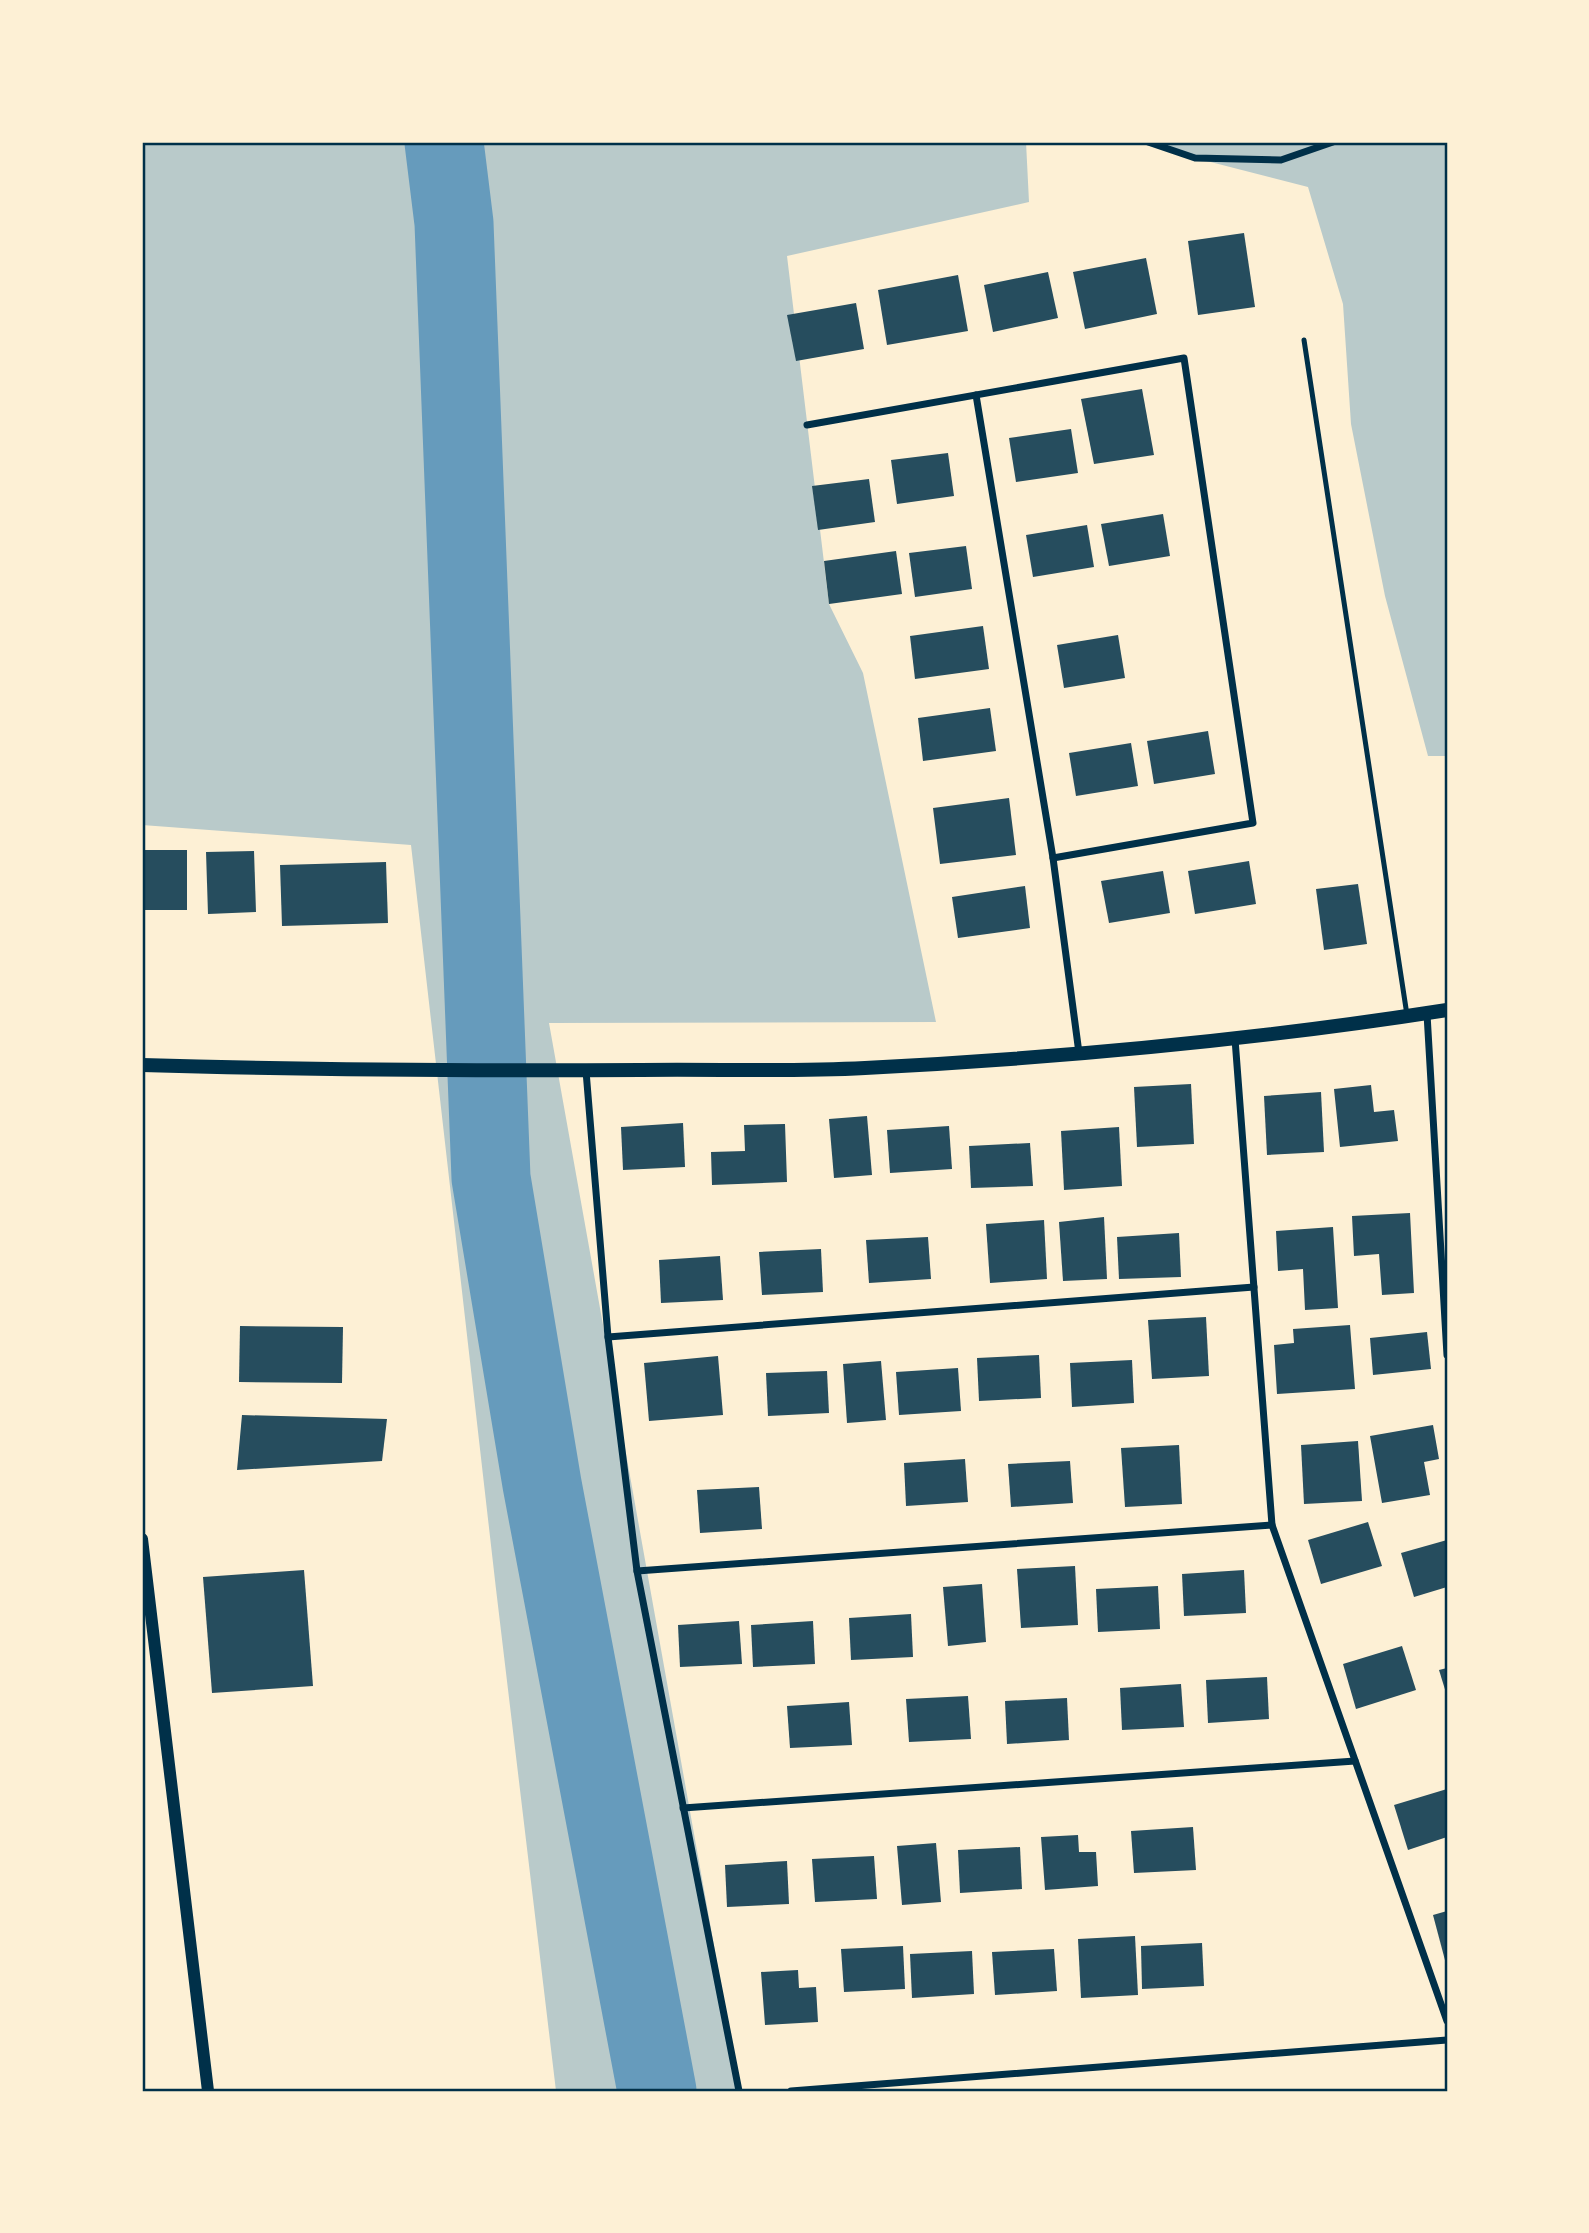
<svg xmlns="http://www.w3.org/2000/svg" width="1589" height="2233" viewBox="0 0 1589 2233" font-family="Quicksand,sans-serif">
  <style>
    .green { fill: #b9caca }
    .lines { fill: none; stroke-linecap: round; stroke-linejoin: round }
    .river { stroke: #669bbc; stroke-width: 79 }
    .building { fill: #264d5e }
    .service { stroke: #003049; stroke-width: 5 }
    .minor { stroke: #003049; stroke-width: 7 }
    .tertiary { stroke: #003049; stroke-width: 12 }
    .secondary { stroke: #003049; stroke-width: 14 }
    .neatline { fill: none; stroke: #003049; stroke-width: 2.5 }
  </style>
  <rect width="100%" height="100%" fill="#fdf0d5"/>
  <g class="green">
    <polygon points="142,142 1026,142 1029,202 787,256 829,604 863,673 936,1022 549,1023 740,2091 556,2091 496,1589 411,845 142,825"/>
    <polygon points="1152,142 1447,142 1447,756 1428,756 1385,596 1351,424 1343,304 1308,187 1195,158"/>
  </g>
  <g class="lines">
    <polyline class="river" points="444,142 454,223 491,1178 542,1484 657,2091"/>
  </g>
  <g class="building">
    <polygon points="1244,233 1255,307 1198,315 1188,241"/>
    <polygon points="1146,258 1157,314 1085,329 1073,272"/>
    <polygon points="1048,272 1058,318 993,332 984,285"/>
    <polygon points="958,275 968,331 887,345 878,290"/>
    <polygon points="856,303 864,349 796,361 787,315"/>
    <polygon points="1142,389 1154,455 1094,464 1081,399"/>
    <polygon points="1071,429 1078,473 1016,482 1009,438"/>
    <polygon points="948,453 954,496 897,504 891,460"/>
    <polygon points="869,479 875,522 818,530 812,486"/>
    <polygon points="1163,514 1170,556 1109,566 1101,524"/>
    <polygon points="1087,525 1094,567 1033,577 1026,535"/>
    <polygon points="966,546 972,589 915,597 909,553"/>
    <polygon points="896,551 902,594 829,604 824,561"/>
    <polygon points="983,626 989,669 915,679 910,636"/>
    <polygon points="1118,635 1125,678 1064,688 1057,645"/>
    <polygon points="990,708 996,751 923,761 918,718"/>
    <polygon points="1208,731 1215,774 1154,784 1147,741"/>
    <polygon points="1131,743 1138,786 1076,796 1069,753"/>
    <polygon points="1009,798 1016,855 940,864 933,808"/>
    <rect x="142" y="850" width="45" height="60"/>
    <polygon points="254,851 256,912 208,914 206,852"/>
    <polygon points="1249,861 1256,904 1195,914 1188,871"/>
    <polygon points="386,862 388,923 282,926 280,865"/>
    <polygon points="1163,871 1170,913 1109,923 1101,881"/>
    <polygon points="1358,884 1367,944 1324,950 1316,889"/>
    <polygon points="1025,886 1030,928 958,938 952,897"/>
    <polygon points="1191,1084 1194,1144 1137,1147 1134,1087"/>
    <polygon points="1371,1085 1374,1112 1394,1110 1398,1141 1340,1147 1334,1089"/>
    <polygon points="1321,1092 1324,1152 1267,1155 1264,1096"/>
    <polygon points="867,1116 872,1175 834,1178 829,1119"/>
    <polygon points="683,1123 685,1167 623,1170 621,1127"/>
    <polygon points="785,1124 787,1182 712,1185 711,1152 745,1151 744,1125"/>
    <polygon points="949,1126 952,1169 890,1173 887,1130"/>
    <polygon points="1119,1127 1122,1186 1064,1190 1061,1131"/>
    <polygon points="1030,1143 1033,1186 971,1188 969,1146"/>
    <polygon points="1410,1213 1414,1293 1382,1295 1379,1254 1354,1256 1352,1216"/>
    <polygon points="1104,1217 1107,1279 1063,1281 1059,1222"/>
    <polygon points="1044,1220 1047,1279 990,1283 986,1224"/>
    <polygon points="1333,1227 1338,1308 1305,1310 1303,1269 1278,1271 1276,1231"/>
    <polygon points="1179,1233 1181,1277 1119,1279 1117,1237"/>
    <polygon points="928,1237 931,1279 869,1283 866,1240"/>
    <polygon points="821,1249 823,1292 762,1295 759,1252"/>
    <polygon points="720,1256 723,1300 661,1303 659,1260"/>
    <polygon points="1206,1317 1209,1376 1152,1379 1148,1320"/>
    <polygon points="1350,1325 1355,1389 1277,1394 1274,1345 1294,1343 1293,1329"/>
    <polygon points="240,1326 343,1327 342,1383 239,1382"/>
    <polygon points="1427,1332 1431,1369 1373,1375 1370,1338"/>
    <polygon points="1039,1355 1041,1398 979,1401 977,1358"/>
    <polygon points="718,1356 723,1415 649,1421 644,1363"/>
    <polygon points="1132,1360 1134,1403 1072,1407 1070,1363"/>
    <polygon points="881,1361 886,1420 847,1423 843,1364"/>
    <polygon points="958,1368 961,1411 899,1415 896,1372"/>
    <polygon points="827,1371 829,1413 768,1416 766,1373"/>
    <polygon points="242,1415 387,1419 382,1461 237,1470"/>
    <polygon points="1433,1425 1439,1459 1424,1462 1430,1495 1382,1503 1370,1436"/>
    <polygon points="1358,1441 1362,1501 1304,1504 1301,1445"/>
    <polygon points="1179,1445 1182,1504 1125,1507 1121,1448"/>
    <polygon points="965,1459 968,1502 906,1506 904,1463"/>
    <polygon points="1070,1461 1073,1503 1011,1507 1008,1464"/>
    <polygon points="759,1487 762,1529 700,1533 697,1490"/>
    <polygon points="1368,1522 1382,1566 1321,1584 1308,1540"/>
    <polygon points="1447,1540 1447,1587 1414,1597 1401,1553"/>
    <polygon points="1075,1566 1078,1625 1021,1628 1017,1569"/>
    <polygon points="304,1570 313,1686 212,1693 203,1577"/>
    <polygon points="1244,1570 1246,1613 1184,1616 1182,1574"/>
    <polygon points="982,1584 986,1642 948,1646 943,1587"/>
    <polygon points="1158,1586 1160,1629 1098,1632 1096,1589"/>
    <polygon points="911,1614 913,1657 851,1660 849,1618"/>
    <polygon points="739,1621 742,1664 680,1667 678,1625"/>
    <polygon points="813,1621 815,1664 753,1667 751,1625"/>
    <polygon points="1402,1646 1416,1690 1356,1709 1343,1664"/>
    <polygon points="1447,1668 1447,1696 1439,1670"/>
    <polygon points="1267,1677 1269,1719 1208,1723 1206,1680"/>
    <polygon points="1181,1684 1184,1727 1122,1730 1120,1688"/>
    <polygon points="968,1696 971,1739 909,1742 906,1699"/>
    <polygon points="1067,1698 1069,1740 1007,1744 1005,1701"/>
    <polygon points="849,1702 852,1745 790,1748 787,1706"/>
    <polygon points="1447,1789 1447,1837 1408,1850 1394,1805"/>
    <polygon points="1193,1827 1196,1870 1134,1873 1131,1831"/>
    <polygon points="1078,1835 1079,1852 1096,1852 1098,1886 1045,1890 1041,1837"/>
    <polygon points="936,1843 941,1902 902,1905 897,1846"/>
    <polygon points="1020,1847 1022,1889 960,1893 958,1850"/>
    <polygon points="874,1856 877,1899 815,1902 812,1859"/>
    <polygon points="787,1861 789,1904 727,1907 725,1865"/>
    <polygon points="1447,1911 1447,1964 1446,1964 1433,1915"/>
    <polygon points="1135,1936 1138,1995 1081,1998 1078,1939"/>
    <polygon points="1202,1943 1204,1986 1142,1989 1141,1946"/>
    <polygon points="903,1946 905,1989 844,1992 841,1949"/>
    <polygon points="1054,1949 1057,1991 995,1995 992,1952"/>
    <polygon points="972,1951 974,1994 912,1998 910,1954"/>
    <polygon points="798,1970 799,1988 816,1987 818,2022 765,2025 761,1972"/>
  </g>
  <g class="lines">
    <polyline class="service" points="1304,340 1407,1015"/>
    <g class="minor">
      <polyline points="1148,142 1195,158 1281,160 1333,142"/>
      <polyline points="976,395 1053,858 1079,1053"/>
      <polyline points="807,425 1184,358 1253,823 1053,858"/>
      <polyline points="1427,1014 1447,1355"/>
      <polyline points="1235,1039 1272,1525 1447,2021"/>
      <polyline points="586,1071 608,1337 637,1571 739,2091"/>
      <polyline points="608,1337 1254,1287"/>
      <polyline points="637,1571 1272,1525"/>
      <polyline points="683,1808 1355,1761"/>
      <polyline points="791,2091 1447,2040"/>
    </g>
    <polyline class="tertiary" points="142,1539 208,2091"/>
    <path class="secondary" d="M142,1065C308,1070 475,1071 641,1070C716,1069 791,1072 865,1068C1060,1058 1255,1040 1447,1010"/>
  </g>
  <rect width="1589" height="2233" fill="none" stroke="#fdf0d5" stroke-width="287"/>
  <rect x="144" y="144" width="1302" height="1946" class="neatline"/>
</svg>
